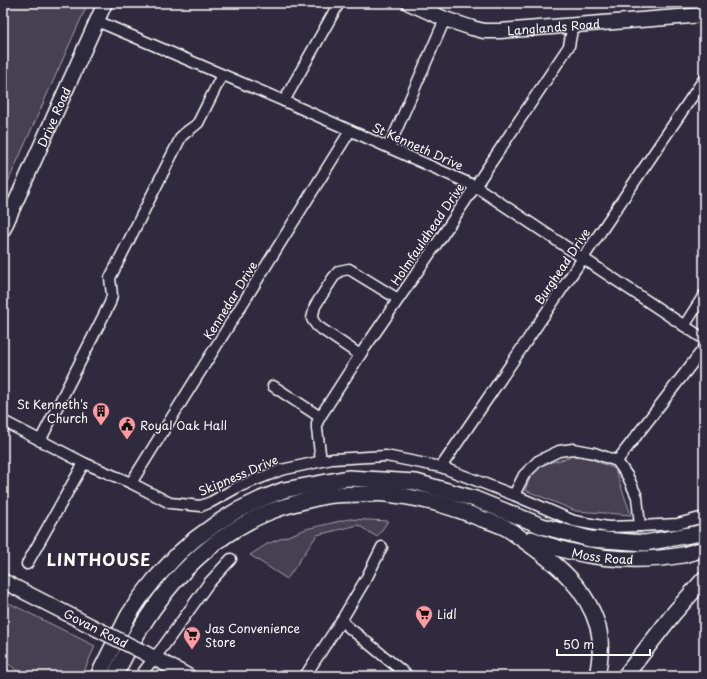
<svg xmlns="http://www.w3.org/2000/svg" width="707" height="679" viewBox="0 0 707 679" font-family="'Playpen Sans',sans-serif">
  <style>
    .green { fill: #464152; stroke: #a2a0a8 }
    .lines { fill: none; stroke-linecap: round; stroke-linejoin: round }
    .street-casing { stroke: #fff; stroke-width: 13 }
    .secondary-casing { stroke: #fff; stroke-width: 17 }
    .primary-casing { stroke: #fff; stroke-width: 18 }
    .street { stroke: #2f2a3d; stroke-width: 10 }
    .secondary { stroke: #2f2a3d; stroke-width: 14 }
    .primary { stroke: #2f2a3d; stroke-width: 15 }
    .secondary-bridge-casing { stroke: #fff; stroke-width: 17; stroke-linecap: butt }
    .secondary-bridge { stroke: #2f2a3d; stroke-width: 14 }
    .labels { text-anchor: middle; dominant-baseline: central; stroke-width: 3; stroke-linejoin: round; paint-order: stroke }
    .street-label { font-size: 12px; fill: #fff; stroke: #2f2a3d }
    .poi-label { font-size: 12px; fill: #fff; stroke: #2f2a3d; text-anchor: start }
    .district-label { font-size: 16px; font-weight: bold; letter-spacing: 1px; fill: #fff; stroke: #2f2a3d }
  </style>
  <rect width="100%" height="100%" fill="#2f2a3d"/>
  <filter id="ink" filterUnits="userSpaceOnUse"><feTurbulence type="fractalNoise" baseFrequency=".025" numOctaves="2"/><feDisplacementMap in="SourceGraphic" scale="8" xChannelSelector="R" yChannelSelector="G"/><feConvolveMatrix kernelMatrix="1 2 1 2 8 2 1 2 1" color-interpolation-filters="sRGB"/></filter>
  <g filter="url(#ink)">
    <g class="green">
      <polygon points="3,3 88,3 3,193"/>
      <polygon points="582,455 615,469 631,515 576,511 525,490 535,466"/>
      <polygon points="349,519 388,521 377,537 358,525 317,535 287,579 250,555 267,544 306,529"/>
      <polygon points="3,600 95,646 82,676 23,676 3,659"/>
    </g>
    <g class="lines">
      <g class="street-casing">
        <g id="street">
          <polyline points="97,21 284,101 475,186 704,339"/>
          <polyline points="284,101 339,3"/>
          <polyline points="389,147 445,19"/>
          <polyline points="684,326 704,295"/>
          <polyline points="360,355 317,326 312,319 315,306 333,278 339,271 349,269 398,299"/>
          <polyline points="273,386 320,417"/>
          <polyline points="3,421 84,463 131,483 170,503 201,506 211,502 238,487 281,470 332,459 386,456 441,467 514,495 574,521 608,527 640,526 677,524 704,517"/>
          <path d="M40,441L110,303L112,295L110,278L181,137C186,131 193,128 198,123L222,75"/>
          <polyline points="321,461 317,429 317,423 320,417 360,355 442,236 569,46 573,24"/>
          <polyline points="617,461 704,348"/>
          <polyline points="441,467 583,258 704,79"/>
          <polyline points="131,483 350,131"/>
          <polyline points="514,495 524,475 538,461 559,451 573,449 594,453 617,461 628,477 637,497 640,526"/>
          <polyline points="27,564 84,463"/>
          <polyline points="341,621 408,676"/>
          <polyline points="142,676 144,671 154,658 163,647 208,584 231,559"/>
          <polyline points="305,676 341,621 367,577 382,547"/>
        </g>
      </g>
      <g class="secondary-casing">
        <g id="secondary">
          <path id="s1" d="M409,3L445,19L472,28L484,31H500L704,15"/>
          <path id="s2" d="M3,230L105,3"/>
          <polyline points="3,581 97,629"/>
          <polyline points="143,652 188,676"/>
        </g>
      </g>
      <g class="primary-casing">
        <g id="primary">
          <path id="s3" d="M531,539C578,558 632,564 683,555C690,553 697,551 704,549"/>
          <polyline points="98,676 128,616 140,598 155,579 178,554 195,539 217,523 236,511 261,499 284,490 348,478 416,482 475,499 542,526 590,539 645,543 695,534 704,531"/>
          <path d="M115,676C147,607 196,542 269,512C287,505 307,500 326,496C339,494 353,494 366,494C373,494 380,493 386,494C420,497 451,506 482,519C490,521 497,524 504,527C512,531 519,537 526,542C557,564 587,588 598,627C602,641 600,661 597,676"/>
          <polyline points="625,676 674,613 704,579"/>
        </g>
      </g>
      <use href="#street" class="street"/>
      <use href="#secondary" class="secondary"/>
      <use href="#primary" class="primary"/>
      <g class="secondary-bridge-casing">
        <polyline id="secondary-bridge" points="97,629 143,652"/>
      </g>
      <use href="#secondary-bridge" class="secondary-bridge"/>
    </g>
  </g>
  <defs>
    <g id="building-pin" transform="scale(0.9)"><path d="M0 17L-7.5 6A9.5 9.5 0 1 1 7.5 6Z" fill="#ff9aa2" stroke="#2f2a3d"/><path d="M-4-6H4V6H1V3H-1V6H-4ZM-2.5-4.3h1.7v1.8h-1.7ZM.8-4.3h1.7v1.8H.8ZM-2.5-1h1.7V.8h-1.7ZM.8-1h1.7V.8H.8Z" fill="#111"/></g>
    <g id="civic-pin" transform="scale(0.9)"><path d="M0 17L-7.5 6A9.5 9.5 0 1 1 7.5 6Z" fill="#ff9aa2" stroke="#2f2a3d"/><path d="M-.6-6.5H3V-4.5H.6V-3L4-1V1h2V6H-6V1h2V-1L-.6-3ZM-1.2 2.5V6h2.4V2.5Z" fill="#111"/></g>
    <g id="supermarket-pin" transform="scale(0.9)"><path d="M0 17L-7.5 6A9.5 9.5 0 1 1 7.5 6Z" fill="#ff9aa2" stroke="#2f2a3d"/><path d="M-6-5.5h2.5l.6 2H6L4.5 2H-2.5L-4.4-4H-6ZM-1.5 3.2a1.3 1.3 0 1 0 .1 0ZM3 3.2a1.3 1.3 0 1 0 .1 0Z" fill="#111"/></g>
  </defs>
  <g fill-rule="evenodd">
    <use href="#building-pin" x="101" y="411"/>
    <use href="#civic-pin" x="127" y="425"/>
    <use href="#supermarket-pin" x="424" y="614"/>
    <use href="#supermarket-pin" x="192" y="635"/>
  </g>
  <g class="labels">
    <g class="street-label">
      <text stroke="none"><textPath href="#s1" startOffset="150">Langlands Road</textPath></text>
      <text stroke="none"><textPath href="#s2" startOffset="124">Drive Road</textPath></text>
      <text transform="translate(418 146) rotate(24)">St Kenneth Drive</text>
      <text transform="translate(427 234) rotate(-56)">Holmfauldhead Drive</text>
      <text transform="translate(562 266) rotate(-56)">Burghead Drive</text>
      <text transform="translate(230 300) rotate(-58)">Kennedar Drive</text>
      <text transform="translate(238 475) rotate(-23)">Skipness Drive</text>
      <text stroke="none"><textPath href="#s3" startOffset="74">Moss Road</textPath></text>
      <text transform="translate(96 628) rotate(27)">Govan Road</text>
    </g>
    <g class="poi-label">
      <text x="88" y="404" text-anchor="end">St Kenneth's<tspan x="88" dy="14">Church</tspan></text>
      <text x="140" y="425">Royal Oak Hall</text>
      <text x="437" y="614">Lidl</text>
      <text x="205" y="628">Jas Convenience<tspan x="205" dy="14">Store</tspan></text>
    </g>
    <g class="district-label">
      <text x="99" y="559">LINTHOUSE</text>
    </g>
  </g>
  <rect width="707" height="679" fill="none" stroke="#2f2a3d" stroke-width="16"/>
  <rect x="8" y="8" width="691" height="663" fill="none" stroke="#fff" stroke-width="1.5" filter="url(#ink)"/>
  <path d="M557 649v6h93v-6" fill="none" stroke="#ffffff" stroke-width="2"/>
  <text x="563" y="649" font-size="12" fill="#ffffff" stroke="#2f2a3d" stroke-width="3" paint-order="stroke">50 m</text>
</svg>
